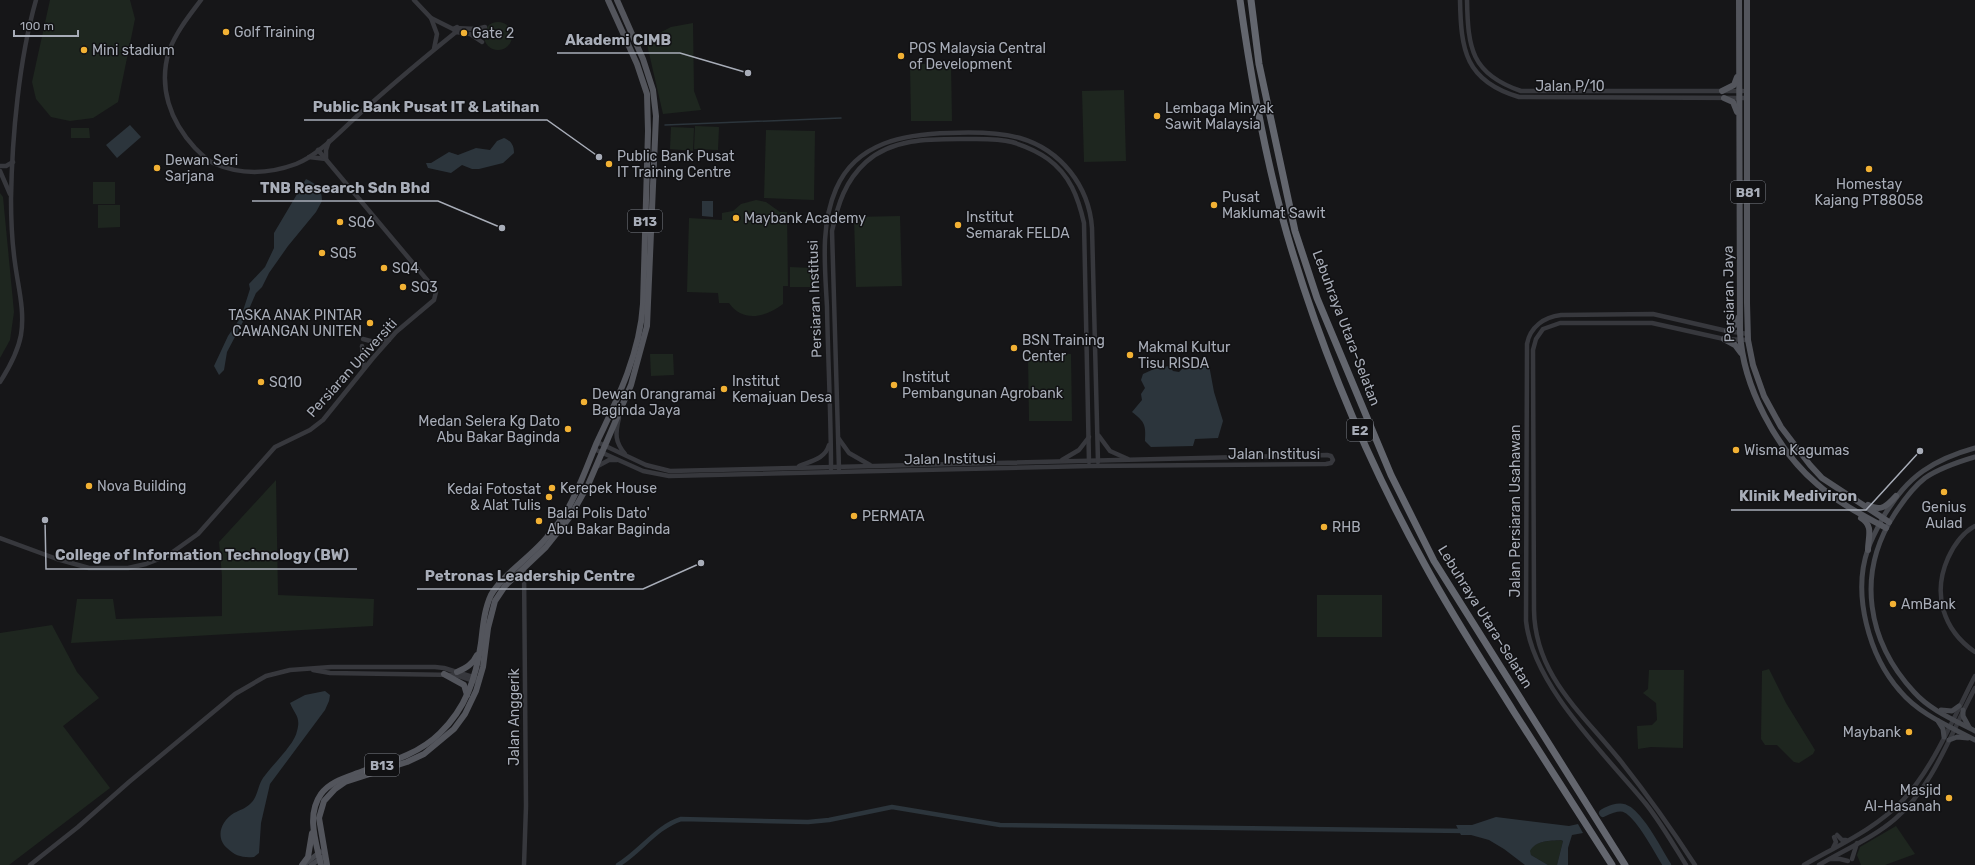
<svg xmlns="http://www.w3.org/2000/svg" width="1975" height="865" viewBox="0 0 1975 865" font-family="Rubik,sans-serif">
  <style>
    .green { fill: #1e261f }
    .water { fill: #2c353c }
    .lines { fill: none; stroke-linecap: round; stroke-linejoin: round }
    .stream { stroke: #2c353c; stroke-width: 1.5 }
    .canal { stroke: #2c353c; stroke-width: 4.5 }
    .river { stroke: #2c353c; stroke-width: 8 }
    .tertiary { stroke: #37383d; stroke-width: 4.5 }
    .secondary { stroke: #45474d; stroke-width: 5 }
    .primary { stroke: #53555c; stroke-width: 6 }
    .motorway { stroke: #63666e; stroke-width: 7 }
    .poi-dot { fill: #f2b134; stroke: #111113; stroke-width: 1.5 }
    .labels { text-anchor: middle; dominant-baseline: central; stroke-width: 3; stroke-linejoin: round; paint-order: stroke }
    .shield { fill: #111113; stroke: #7b7e86; stroke-width: 1 }
    .shield-label { font-size: 13px; font-weight: bold; fill: #a8adb8 }
    .poi-label { font-size: 14px; fill: #a8adb8; stroke: #111113; text-anchor: start }
    .street-label { font-size: 14px; fill: #a8adb8; stroke: #111113 }
    .leader { fill: none; stroke: #a8adb8; stroke-width: 1.5 }
    .callout-dot { fill: #a8adb8; stroke: #111113; stroke-width: 1.5 }
    .callout-label { font-size: 15px; text-anchor: middle; font-weight: bold; fill: #a8adb8; stroke: #111113; stroke-width: 3; stroke-linejoin: round; paint-order: stroke }
  </style>
  <rect width="100%" height="100%" fill="#161618"/>
  <g class="green">
    <polygon points="50,0 130,0 135,19 118,102 93,118 70,121 51,117 36,99 32,82"/>
    <circle cx="498" cy="36" r="14"/>
    <polygon points="693,23 694,91 701,110 663,114 646,40 671,27"/>
    <polygon points="910,64 951,64 952,121 911,121"/>
    <polygon points="1124,90 1126,161 1084,162 1082,91"/>
    <polygon points="695,126 719,127 718,150 694,149"/>
    <polygon points="671,127 694,128 693,151 670,149"/>
    <polygon points="71,128 89,128 90,138 71,138"/>
    <polygon points="766,130 815,131 814,200 764,198"/>
    <rect x="93" y="182" width="22" height="22"/>
    <polygon points="0,193 3,197 14,312 10,340 0,358"/>
    <path d="M756,200L766,202L780,212H787L788,286H783V304C766,317 743,323 729,303H719L718,293L687,292L689,218L722,220V213L733,211L741,204Z"/>
    <polygon points="98,205 120,205 120,227 98,228"/>
    <polygon points="900,216 902,286 856,287 854,217"/>
    <polygon points="790,267 812,268 812,287 790,287"/>
    <polygon points="650,354 673,354 674,375 651,376"/>
    <polygon points="1071,354 1072,421 1029,421 1028,355"/>
    <polygon points="276,480 278,595 374,599 373,626 71,643 77,599 113,599 116,619 222,616 222,576 219,542"/>
    <rect x="1317" y="595" width="65" height="42"/>
    <polygon points="52,625 77,672 99,698 63,726 110,788 9,865 0,865 0,633"/>
    <polygon points="1769,669 1786,703 1815,750 1813,754 1799,763 1794,762 1777,745 1765,745 1761,739 1762,671"/>
    <polygon points="1649,670 1684,670 1683,748 1651,747 1638,749 1637,726 1652,725 1657,720 1656,703 1643,693 1648,689"/>
    <polygon points="1896,826 1915,854 1885,865 1861,865 1857,855 1860,847"/>
    <path d="M1561,840L1563,841L1557,865H1548L1531,855L1529,851C1536,840 1550,841 1561,840Z"/>
  </g>
  <g class="water">
    <polygon points="130,125 141,137 117,158 106,145"/>
    <path d="M504,138C511,141 514,145 514,153L503,163L479,169H472L462,165L451,173L428,168L426,163H431L449,152L458,155L476,148L490,150L497,141Z"/>
    <path d="M306,179C316,184 322,188 322,201L316,212L288,246L269,273L262,287L256,293L246,316L227,352L224,370L219,375L214,366L228,336L241,317L250,289L249,284L265,267L274,248V233Z"/>
    <polygon points="702,201 713,201 713,217 702,216"/>
    <path d="M1188,363L1198,367L1209,365L1214,392L1223,421L1218,438L1195,439L1193,446L1151,447L1145,441C1146,425 1145,422 1132,412L1142,400L1141,394L1145,388L1141,380L1143,374L1154,369L1169,366L1173,371L1179,372Z"/>
    <path d="M325,691L330,695L329,701L325,710L270,784L261,823L259,853L254,857C243,858 235,856 227,848C215,837 221,821 234,813C240,810 247,808 252,802C258,795 258,785 263,778C272,765 295,744 297,731C301,717 295,715 290,703L305,695Z"/>
    <path d="M1496,817L1569,826L1578,824L1583,833L1572,835L1568,848V865H1557L1563,841L1561,840C1550,841 1536,840 1530,851L1531,855L1548,865H1525L1504,849L1489,840L1471,835H1461L1456,825H1472Z"/>
  </g>
  <g class="lines">
    <polyline class="stream" points="665,125 841,118"/>
    <path class="canal" d="M618,865C640,852 656,827 681,819L808,822L829,820L892,807L1000,825L1465,831"/>
    <path class="river" d="M1603,813C1609,810 1617,806 1624,808C1639,813 1658,851 1667,865"/>
    <g class="tertiary">
      <path d="M201,0C189,16 176,32 169,51C158,87 170,121 195,148C200,153 207,160 213,163C240,175 269,174 296,164C320,155 346,125 366,108C395,82 425,57 456,32L457,27"/>
      <polyline points="414,0 431,18 453,29 456,32 470,34 482,42"/>
      <path d="M1460,0C1461,50 1465,81 1519,97L1747,98"/>
      <path d="M1467,0C1468,48 1471,74 1521,91H1743"/>
      <polyline points="431,18 437,34 434,49"/>
      <polyline points="455,28 477,29 485,27"/>
      <polyline points="309,157 326,159"/>
      <polyline points="326,159 326,150 329,141"/>
      <polyline points="0,166 6,166 13,162"/>
      <polyline points="0,171 10,194"/>
      <polyline points="363,339 374,342 389,340"/>
      <polyline points="362,346 364,368"/>
      <path d="M0,382C9,368 18,351 21,335C25,310 18,287 15,263C12,242 11,220 11,199C12,136 19,60 36,0"/>
      <path d="M619,418C615,434 615,442 625,454"/>
      <polyline points="1099,436 1110,451 1128,459"/>
      <polyline points="839,439 849,453 870,465"/>
      <polyline points="594,449 643,471 669,476 1089,466 1326,464 1331,463 1333,460 1331,456 1327,455 670,471 646,465 597,442"/>
      <polyline points="1062,460 1079,450 1089,437"/>
      <path d="M799,466C811,461 825,459 829,445"/>
      <polyline points="596,467 609,460 617,460"/>
      <path d="M831,469C831,415 828,361 827,307C825,267 820,226 836,189C856,142 905,134 950,133C973,132 998,132 1020,138C1061,150 1089,186 1092,228L1098,462"/>
      <path d="M839,469L832,231C838,204 845,181 866,162C893,138 931,139 964,139C980,139 997,138 1012,142C1025,146 1037,151 1048,159C1070,175 1078,197 1084,223L1089,462"/>
      <path d="M1975,526C1962,533 1954,545 1948,558C1932,594 1943,630 1975,652"/>
      <polyline points="0,538 57,559 89,568 128,568 146,564 167,556 198,534 275,447 310,430 323,420 373,358 396,332 434,300 436,292 433,287 318,150"/>
      <polyline points="313,670 330,673 456,675 474,681"/>
      <polyline points="1837,835 1842,840 1846,840"/>
      <polyline points="1833,848 1836,842 1834,837"/>
      <polyline points="1830,859 1840,859 1848,861"/>
      <polyline points="1852,859 1857,843"/>
      <polyline points="30,865 78,827 129,782 235,694 266,676 290,670 331,667 435,667 444,668 476,678"/>
      <polyline points="524,865 526,806 524,568"/>
      <path d="M1686,865C1673,844 1661,823 1646,804C1605,754 1533,686 1526,621L1527,344C1530,327 1544,317 1561,315L1653,314L1727,331L1748,334"/>
      <path d="M1695,865C1671,828 1646,793 1619,759C1581,712 1535,675 1534,610L1533,350L1536,339L1543,329L1560,323H1652L1724,339L1748,340"/>
      <path d="M1804,865C1837,846 1877,828 1903,800C1934,767 1954,716 1975,676"/>
      <path d="M1819,865C1844,850 1873,838 1895,819C1934,786 1951,732 1975,688"/>
    </g>
    <g class="secondary">
      <path d="M1975,448C1957,453 1939,460 1923,471C1906,483 1896,497 1885,514C1879,525 1872,537 1868,549C1852,594 1869,656 1900,691C1919,714 1949,726 1975,740"/>
      <path d="M1975,457C1958,462 1940,468 1925,478C1912,488 1903,501 1894,515C1856,574 1867,641 1914,692C1930,710 1954,720 1975,731"/>
      <polyline points="1941,710 1952,711 1959,706"/>
      <polyline points="1963,710 1963,716 1969,727"/>
      <polyline points="1938,721 1943,729 1944,737"/>
      <polyline points="1949,740 1957,737 1968,738"/>
      <polyline points="306,863 320,852"/>
      <polyline points="311,865 323,857"/>
    </g>
    <g class="primary">
      <path d="M1739,0L1740,333C1743,386 1776,449 1817,484C1837,502 1862,515 1886,528"/>
      <polyline points="1747,0 1747,303 1748,340 1753,365 1764,396 1781,427 1810,465 1822,478 1889,522"/>
      <polyline points="1722,91 1734,85 1737,77"/>
      <polyline points="1724,98 1733,102 1737,112"/>
      <polyline points="1727,331 1734,326 1738,318"/>
      <polyline points="1724,339 1735,345 1741,353"/>
      <path d="M1868,505C1881,512 1887,506 1896,496"/>
      <path d="M1861,518C1874,526 1868,537 1868,550"/>
      <path d="M457,672C466,668 473,664 477,655"/>
      <polyline points="444,674 464,685 467,695"/>
      <polyline points="302,865 308,857 312,833"/>
      <path d="M321,865C316,842 306,815 321,794C330,781 348,777 363,771C390,762 419,754 440,733C466,708 476,678 481,643C483,627 484,610 491,595C502,575 532,556 547,537C553,529 561,521 566,512C579,490 587,466 597,442C618,398 640,353 643,304L648,131L647,94L637,64L608,0"/>
      <polyline points="327,865 319,818 324,801 335,789 345,782 407,762 424,754 454,729 465,714 476,691 483,667 488,628 495,601 505,586 546,547 570,517 588,485 631,385 647,326 656,116 653,90 643,59 617,0"/>
    </g>
    <g class="motorway">
      <path d="M1240,0C1251,79 1265,158 1287,234C1320,347 1368,462 1425,565C1452,615 1484,664 1514,712C1547,763 1579,814 1612,865"/>
      <polyline points="1251,0 1259,64 1295,231 1317,298 1391,475 1434,561 1625,865"/>
    </g>
  </g>
  <g class="poi-dot">
    <circle cx="226" cy="32" r="4"/>
    <circle cx="464" cy="33" r="4"/>
    <circle cx="84" cy="50" r="4"/>
    <circle cx="901" cy="56" r="4"/>
    <circle cx="1157" cy="116" r="4"/>
    <circle cx="609" cy="164" r="4"/>
    <circle cx="157" cy="168" r="4"/>
    <circle cx="1869" cy="169" r="4"/>
    <circle cx="1214" cy="205" r="4"/>
    <circle cx="736" cy="218" r="4"/>
    <circle cx="340" cy="222" r="4"/>
    <circle cx="958" cy="225" r="4"/>
    <circle cx="322" cy="253" r="4"/>
    <circle cx="384" cy="268" r="4"/>
    <circle cx="403" cy="287" r="4"/>
    <circle cx="370" cy="323" r="4"/>
    <circle cx="1014" cy="348" r="4"/>
    <circle cx="1130" cy="355" r="4"/>
    <circle cx="261" cy="382" r="4"/>
    <circle cx="894" cy="385" r="4"/>
    <circle cx="724" cy="389" r="4"/>
    <circle cx="584" cy="402" r="4"/>
    <circle cx="568" cy="429" r="4"/>
    <circle cx="1736" cy="450" r="4"/>
    <circle cx="89" cy="486" r="4"/>
    <circle cx="552" cy="488" r="4"/>
    <circle cx="1944" cy="492" r="4"/>
    <circle cx="549" cy="497" r="4"/>
    <circle cx="854" cy="516" r="4"/>
    <circle cx="539" cy="521" r="4"/>
    <circle cx="1324" cy="527" r="4"/>
    <circle cx="1893" cy="604" r="4"/>
    <circle cx="1909" cy="732" r="4"/>
    <circle cx="1949" cy="798" r="4"/>
  </g>
  <g class="labels">
    <g class="shield">
      <rect x="1731" y="181" width="34" height="22" rx="3"/>
      <rect x="628" y="210" width="34" height="22" rx="3"/>
      <rect x="1347" y="419" width="26" height="22" rx="3"/>
      <rect x="365" y="754" width="34" height="22" rx="3"/>
    </g>
    <g class="shield-label">
      <text x="1748" y="192">B81</text>
      <text x="645" y="221">B13</text>
      <text x="1360" y="430">E2</text>
      <text x="382" y="765">B13</text>
    </g>
    <g class="poi-label">
      <text x="234" y="32">Golf Training</text>
      <text x="472" y="33">Gate 2</text>
      <text x="909" y="48">POS Malaysia Central<tspan x="909" dy="16">of Development</tspan></text>
      <text x="92" y="50">Mini stadium</text>
      <text x="1165" y="108">Lembaga Minyak<tspan x="1165" dy="16">Sawit Malaysia</tspan></text>
      <text x="617" y="156">Public Bank Pusat<tspan x="617" dy="16">IT Training Centre</tspan></text>
      <text x="165" y="160">Dewan Seri<tspan x="165" dy="16">Sarjana</tspan></text>
      <text x="1869" y="184" text-anchor="middle">Homestay<tspan x="1869" dy="16">Kajang PT88058</tspan></text>
      <text x="1222" y="197">Pusat<tspan x="1222" dy="16">Maklumat Sawit</tspan></text>
      <text x="966" y="217">Institut<tspan x="966" dy="16">Semarak FELDA</tspan></text>
      <text x="744" y="218">Maybank Academy</text>
      <text x="348" y="222">SQ6</text>
      <text x="330" y="253">SQ5</text>
      <text x="392" y="268">SQ4</text>
      <text x="411" y="287">SQ3</text>
      <text x="362" y="315" text-anchor="end">TASKA ANAK PINTAR<tspan x="362" dy="16">CAWANGAN UNITEN</tspan></text>
      <text x="1022" y="340">BSN Training<tspan x="1022" dy="16">Center</tspan></text>
      <text x="1138" y="347">Makmal Kultur<tspan x="1138" dy="16">Tisu RISDA</tspan></text>
      <text x="902" y="377">Institut<tspan x="902" dy="16">Pembangunan Agrobank</tspan></text>
      <text x="732" y="381">Institut<tspan x="732" dy="16">Kemajuan Desa</tspan></text>
      <text x="269" y="382">SQ10</text>
      <text x="592" y="394">Dewan Orangramai<tspan x="592" dy="16">Baginda Jaya</tspan></text>
      <text x="560" y="421" text-anchor="end">Medan Selera Kg Dato<tspan x="560" dy="16">Abu Bakar Baginda</tspan></text>
      <text x="1744" y="450">Wisma Kagumas</text>
      <text x="97" y="486">Nova Building</text>
      <text x="560" y="488">Kerepek House</text>
      <text x="541" y="489" text-anchor="end">Kedai Fotostat<tspan x="541" dy="16">&amp; Alat Tulis</tspan></text>
      <text x="1944" y="507" text-anchor="middle">Genius<tspan x="1944" dy="16">Aulad</tspan></text>
      <text x="547" y="513">Balai Polis Dato'<tspan x="547" dy="16">Abu Bakar Baginda</tspan></text>
      <text x="862" y="516">PERMATA</text>
      <text x="1332" y="527">RHB</text>
      <text x="1901" y="604">AmBank</text>
      <text x="1901" y="732" text-anchor="end">Maybank</text>
      <text x="1941" y="790" text-anchor="end">Masjid<tspan x="1941" dy="16">Al-Hasanah</tspan></text>
    </g>
    <g class="street-label">
      <text x="1570" y="86">Jalan P/10</text>
      <text transform="translate(1729 294) rotate(-91)">Persiaran Jaya</text>
      <text transform="translate(815 299) rotate(-92)">Persiaran Institusi</text>
      <text transform="translate(1346 328) rotate(69)">Lebuhraya Utara–Selatan</text>
      <text transform="translate(352 368) rotate(-48)">Persiaran Universiti</text>
      <text x="1274" y="454">Jalan Institusi</text>
      <text transform="translate(950 459) rotate(-1)">Jalan Institusi</text>
      <text transform="translate(1515 511) rotate(-90)">Jalan Persiaran Usahawan</text>
      <text transform="translate(1485 617) rotate(58)">Lebuhraya Utara–Selatan</text>
      <text transform="translate(514 717) rotate(-90)">Jalan Anggerik</text>
    </g>
  </g>
  <path class="leader" d="M748 73L680 53H557M599 157L547 120H304M502 228L438 201H252M1920 451L1866 510H1731M45 520L46 569H357M701 563L643 589H417"/>
  <g class="callout-dot">
    <circle cx="748" cy="73" r="4"/>
    <circle cx="599" cy="157" r="4"/>
    <circle cx="502" cy="228" r="4"/>
    <circle cx="1920" cy="451" r="4"/>
    <circle cx="45" cy="520" r="4"/>
    <circle cx="701" cy="563" r="4"/>
  </g>
  <g class="callout-label">
    <text x="618" y="45">Akademi CIMB</text>
    <text x="426" y="112">Public Bank Pusat IT &amp; Latihan</text>
    <text x="345" y="193">TNB Research Sdn Bhd</text>
    <text x="1798" y="501">Klinik Mediviron</text>
    <text x="202" y="560">College of Information Technology (BW)</text>
    <text x="530" y="581">Petronas Leadership Centre</text>
  </g>
  <path d="M14 30v6h64v-6" fill="none" stroke="#a8adb8" stroke-width="2"/>
  <text x="20" y="30" font-size="12" fill="#a8adb8" stroke="#111113" stroke-width="3" paint-order="stroke">100 m</text>
</svg>
